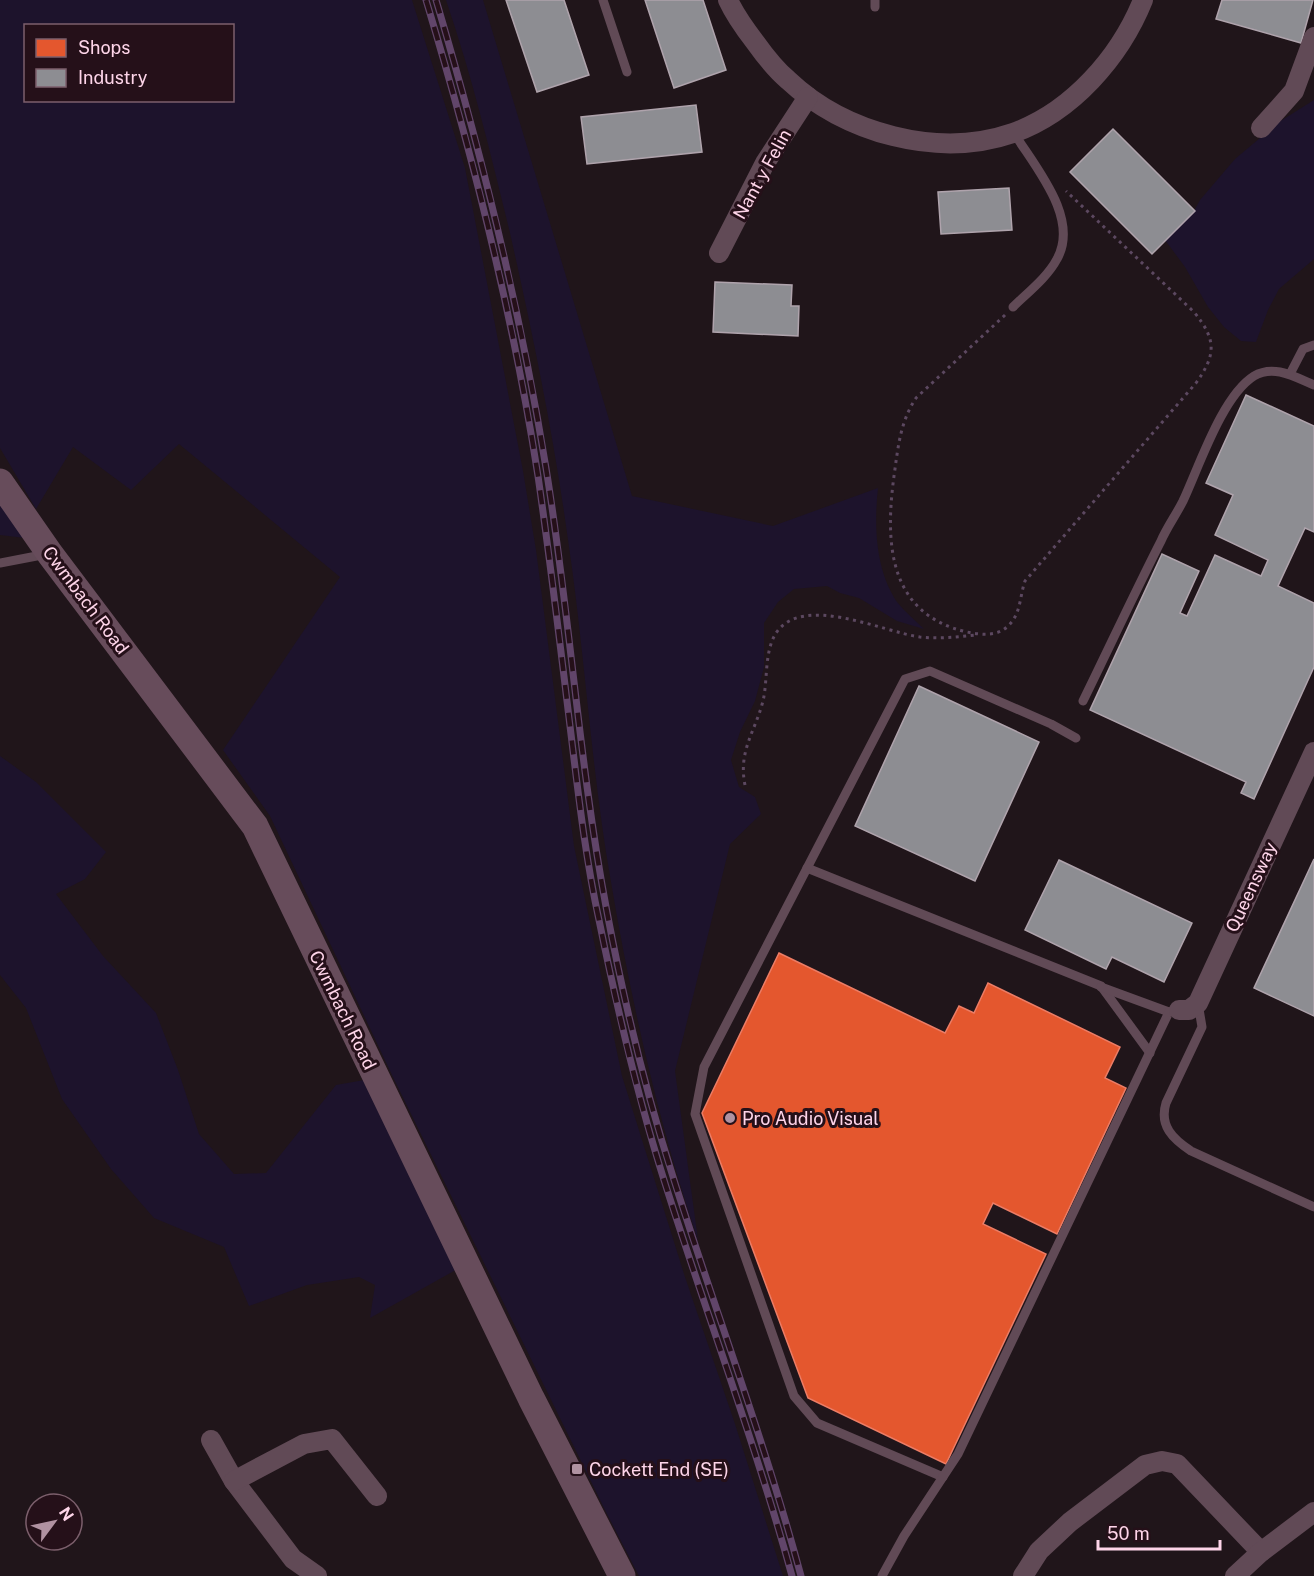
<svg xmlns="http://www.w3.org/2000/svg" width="1314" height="1576" viewBox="0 0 1314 1576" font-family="'Public Sans',sans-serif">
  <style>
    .green { fill: #1d132c; fill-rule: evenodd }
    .shops { fill: #e4572e; stroke: #ec7d66; stroke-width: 1.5 }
    .industry { fill: #8d8d92; stroke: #afa3ac; stroke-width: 1.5 }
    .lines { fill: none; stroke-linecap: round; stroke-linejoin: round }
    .path { stroke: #5c4860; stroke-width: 3; stroke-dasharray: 3 4.5; stroke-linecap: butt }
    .lane { stroke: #614a56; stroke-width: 9 }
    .street { stroke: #614a56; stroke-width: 20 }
    .secondary { stroke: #674c5b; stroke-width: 27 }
    .rail-casing { stroke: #61456a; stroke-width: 7 }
    .rail { stroke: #251019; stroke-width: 4.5; stroke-dasharray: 14; stroke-linecap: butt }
    .poi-dot { fill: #b092a1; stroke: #251019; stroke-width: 2 }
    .labels { text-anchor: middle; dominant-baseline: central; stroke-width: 6; stroke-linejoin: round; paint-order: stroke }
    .street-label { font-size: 18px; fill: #fed5e9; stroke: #251019 }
    .poi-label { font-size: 18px; fill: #fed5e9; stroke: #251019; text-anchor: start }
  </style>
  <rect width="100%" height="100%" fill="#20151a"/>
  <g class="green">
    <path d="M0,0H412L465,168L523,471L536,550L574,846L622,1076L685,1277L735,1424L783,1576H639L605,1510L392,1075L270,816L223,750L340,577L179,444L131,490L73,447L36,509L0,448ZM26,26H232V100H26Z"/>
    <path d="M446,0H483L632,496L773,526L878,488C874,525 875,569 897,602C905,612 915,620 924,629L897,621L859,598L840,593L827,586L794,589L778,602L764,623V667L755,701L740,732L731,760L739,787L755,797L761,814L730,844L675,1071L698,1240C659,1125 631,1001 611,882C591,769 585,653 568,540C554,437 533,335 510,233C491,155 472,76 446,0Z"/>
    <polygon points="1314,100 1314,259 1279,289 1268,310 1256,342 1241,341 1224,327 1208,307 1185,267 1165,240 1194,211 1200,200 1235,159 1279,122"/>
    <polygon points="0,498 25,538 0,535"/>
    <polygon points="0,756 36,782 106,852 85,879 56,894 103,956 156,1013 178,1070 199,1134 234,1174 266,1173 336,1085 370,1079 461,1267 370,1318 375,1285 359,1277 307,1285 249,1306 224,1247 154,1218 111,1169 62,1099 26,1008 0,975"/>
  </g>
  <polygon class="shops" points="779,953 945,1033 959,1006 974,1013 988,983 1120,1047 1105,1078 1126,1088 1057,1234 993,1203 983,1224 1046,1254 946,1464 808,1398 702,1113"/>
  <g class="industry">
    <polygon points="506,0 564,0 589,75 537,92"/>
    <polygon points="645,0 703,0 726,70 674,88"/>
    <polygon points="1222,0 1313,0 1301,43 1216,19"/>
    <polygon points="696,105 702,152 587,164 581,117"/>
    <polygon points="1113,129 1195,211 1152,254 1070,172"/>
    <polygon points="1009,188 1012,230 941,234 938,192"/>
    <polygon points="715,282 792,285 791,306 799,306 798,336 713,332"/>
    <polygon points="1246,395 1314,426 1314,532 1305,528 1278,586 1314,603 1314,667 1254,799 1241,793 1246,782 1090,710 1162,554 1199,571 1180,613 1187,616 1215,555 1261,576 1268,560 1215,535 1233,495 1206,483"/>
    <polygon points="919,686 1039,742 975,881 855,826"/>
    <polygon points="1314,859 1314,1016 1254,988"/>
    <polygon points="1059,860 1192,923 1164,982 1112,957 1106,969 1025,930"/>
  </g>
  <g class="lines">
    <g class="path">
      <path d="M1005,315L916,398C900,422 898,448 894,476C885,543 888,614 967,632C982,635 999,637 1010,624C1021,612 1020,595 1025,581L1196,383C1216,355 1217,340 1194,312L1066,191"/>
      <path d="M745,785C738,751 755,732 763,701C768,680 764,652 776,633C803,593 883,632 920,637C939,639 957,637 976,635"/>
    </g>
    <g class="lane">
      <polyline points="603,0 627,72"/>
      <polyline points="875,0 875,7"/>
      <path d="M1013,307C1027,293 1047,278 1057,259C1080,218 1035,167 1014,133"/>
      <polyline points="1290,374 1303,349 1314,345"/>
      <polyline points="0,563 47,554"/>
      <path d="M1083,701C1109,648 1134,594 1161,541C1167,527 1176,515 1183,501C1199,467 1222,396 1254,376C1274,364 1295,377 1314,385"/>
      <polyline points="807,868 1101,986 1150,1053"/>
      <polyline points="1101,987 1169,1012"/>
      <path d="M1198,1003L1202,1027L1166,1103C1159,1126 1173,1139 1191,1151L1314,1207"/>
      <polyline points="943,1477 817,1423 794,1396 695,1114 704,1067 905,679 930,671 1051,724 1076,738"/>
      <polyline points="882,1576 904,1536 958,1454 1169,1012 1179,1010"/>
    </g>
    <g class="street">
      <path d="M728,0C735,15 745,29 755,42C765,56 775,69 788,80C844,133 938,159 1013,133C1072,112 1120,57 1143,0"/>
      <polyline points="1261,128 1294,91 1314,37"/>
      <polyline points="719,253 765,163 808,97"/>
      <polyline points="1179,1010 1189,1010 1198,1003 1314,752"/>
      <polyline points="211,1440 234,1481 293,1559 317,1576"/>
      <polyline points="234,1481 304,1444 332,1439 377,1496"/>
      <polyline points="1023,1576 1039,1551 1070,1522 1145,1465 1162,1461 1177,1464 1261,1552"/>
      <polyline points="1235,1576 1261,1552 1314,1512"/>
    </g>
    <polyline class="secondary" points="0,482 50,554 255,826 531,1398 622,1576"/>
    <g class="rail-casing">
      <g id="rail">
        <path d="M426,0C473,156 513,314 538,476C550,559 560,643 570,726C578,791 585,856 599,920C617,1008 637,1095 664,1180C706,1313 755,1442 792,1576"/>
        <path d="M436,0C482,155 520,308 546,468C570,615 579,765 607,912C624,1002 646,1093 674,1180C716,1313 765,1442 801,1576"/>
      </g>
    </g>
    <use href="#rail" class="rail"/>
  </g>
  <g class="poi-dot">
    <circle cx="730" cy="1118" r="6"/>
    <rect x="571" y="1463" width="12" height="12" rx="3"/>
  </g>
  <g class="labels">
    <g class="street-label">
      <text transform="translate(762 174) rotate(-61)">Nant y Felin</text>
      <text transform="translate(86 600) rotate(53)">Cwmbach Road</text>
      <text transform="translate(1251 887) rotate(-65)">Queensway</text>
      <text transform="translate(343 1010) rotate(64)">Cwmbach Road</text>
    </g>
    <g class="poi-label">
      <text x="742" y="1118">Pro Audio Visual</text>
      <text x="589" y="1469">Cockett End (SE)</text>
    </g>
  </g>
  <rect x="24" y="24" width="210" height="78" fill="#251019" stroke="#7c5f6c" stroke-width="1.5"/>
  <rect x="36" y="39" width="30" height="18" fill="#e4572e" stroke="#7c5f6c" stroke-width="1.5"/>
  <text x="78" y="54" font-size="18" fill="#fed5e9">Shops</text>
  <rect x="36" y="69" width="30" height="18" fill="#8d8d92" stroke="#7c5f6c" stroke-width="1.5"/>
  <text x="78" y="84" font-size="18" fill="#fed5e9">Industry</text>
  <g transform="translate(54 1522) rotate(57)"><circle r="28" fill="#251019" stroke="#7c5f6c" stroke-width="1.5"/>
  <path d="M0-4.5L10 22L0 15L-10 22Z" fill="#b092a1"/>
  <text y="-9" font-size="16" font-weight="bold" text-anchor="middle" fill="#fed5e9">N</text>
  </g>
  <path d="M1098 1540v9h122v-9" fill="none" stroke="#fed5e9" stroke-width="3"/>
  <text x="1107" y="1540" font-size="18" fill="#fed5e9" stroke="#251019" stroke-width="4.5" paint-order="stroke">50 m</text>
</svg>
